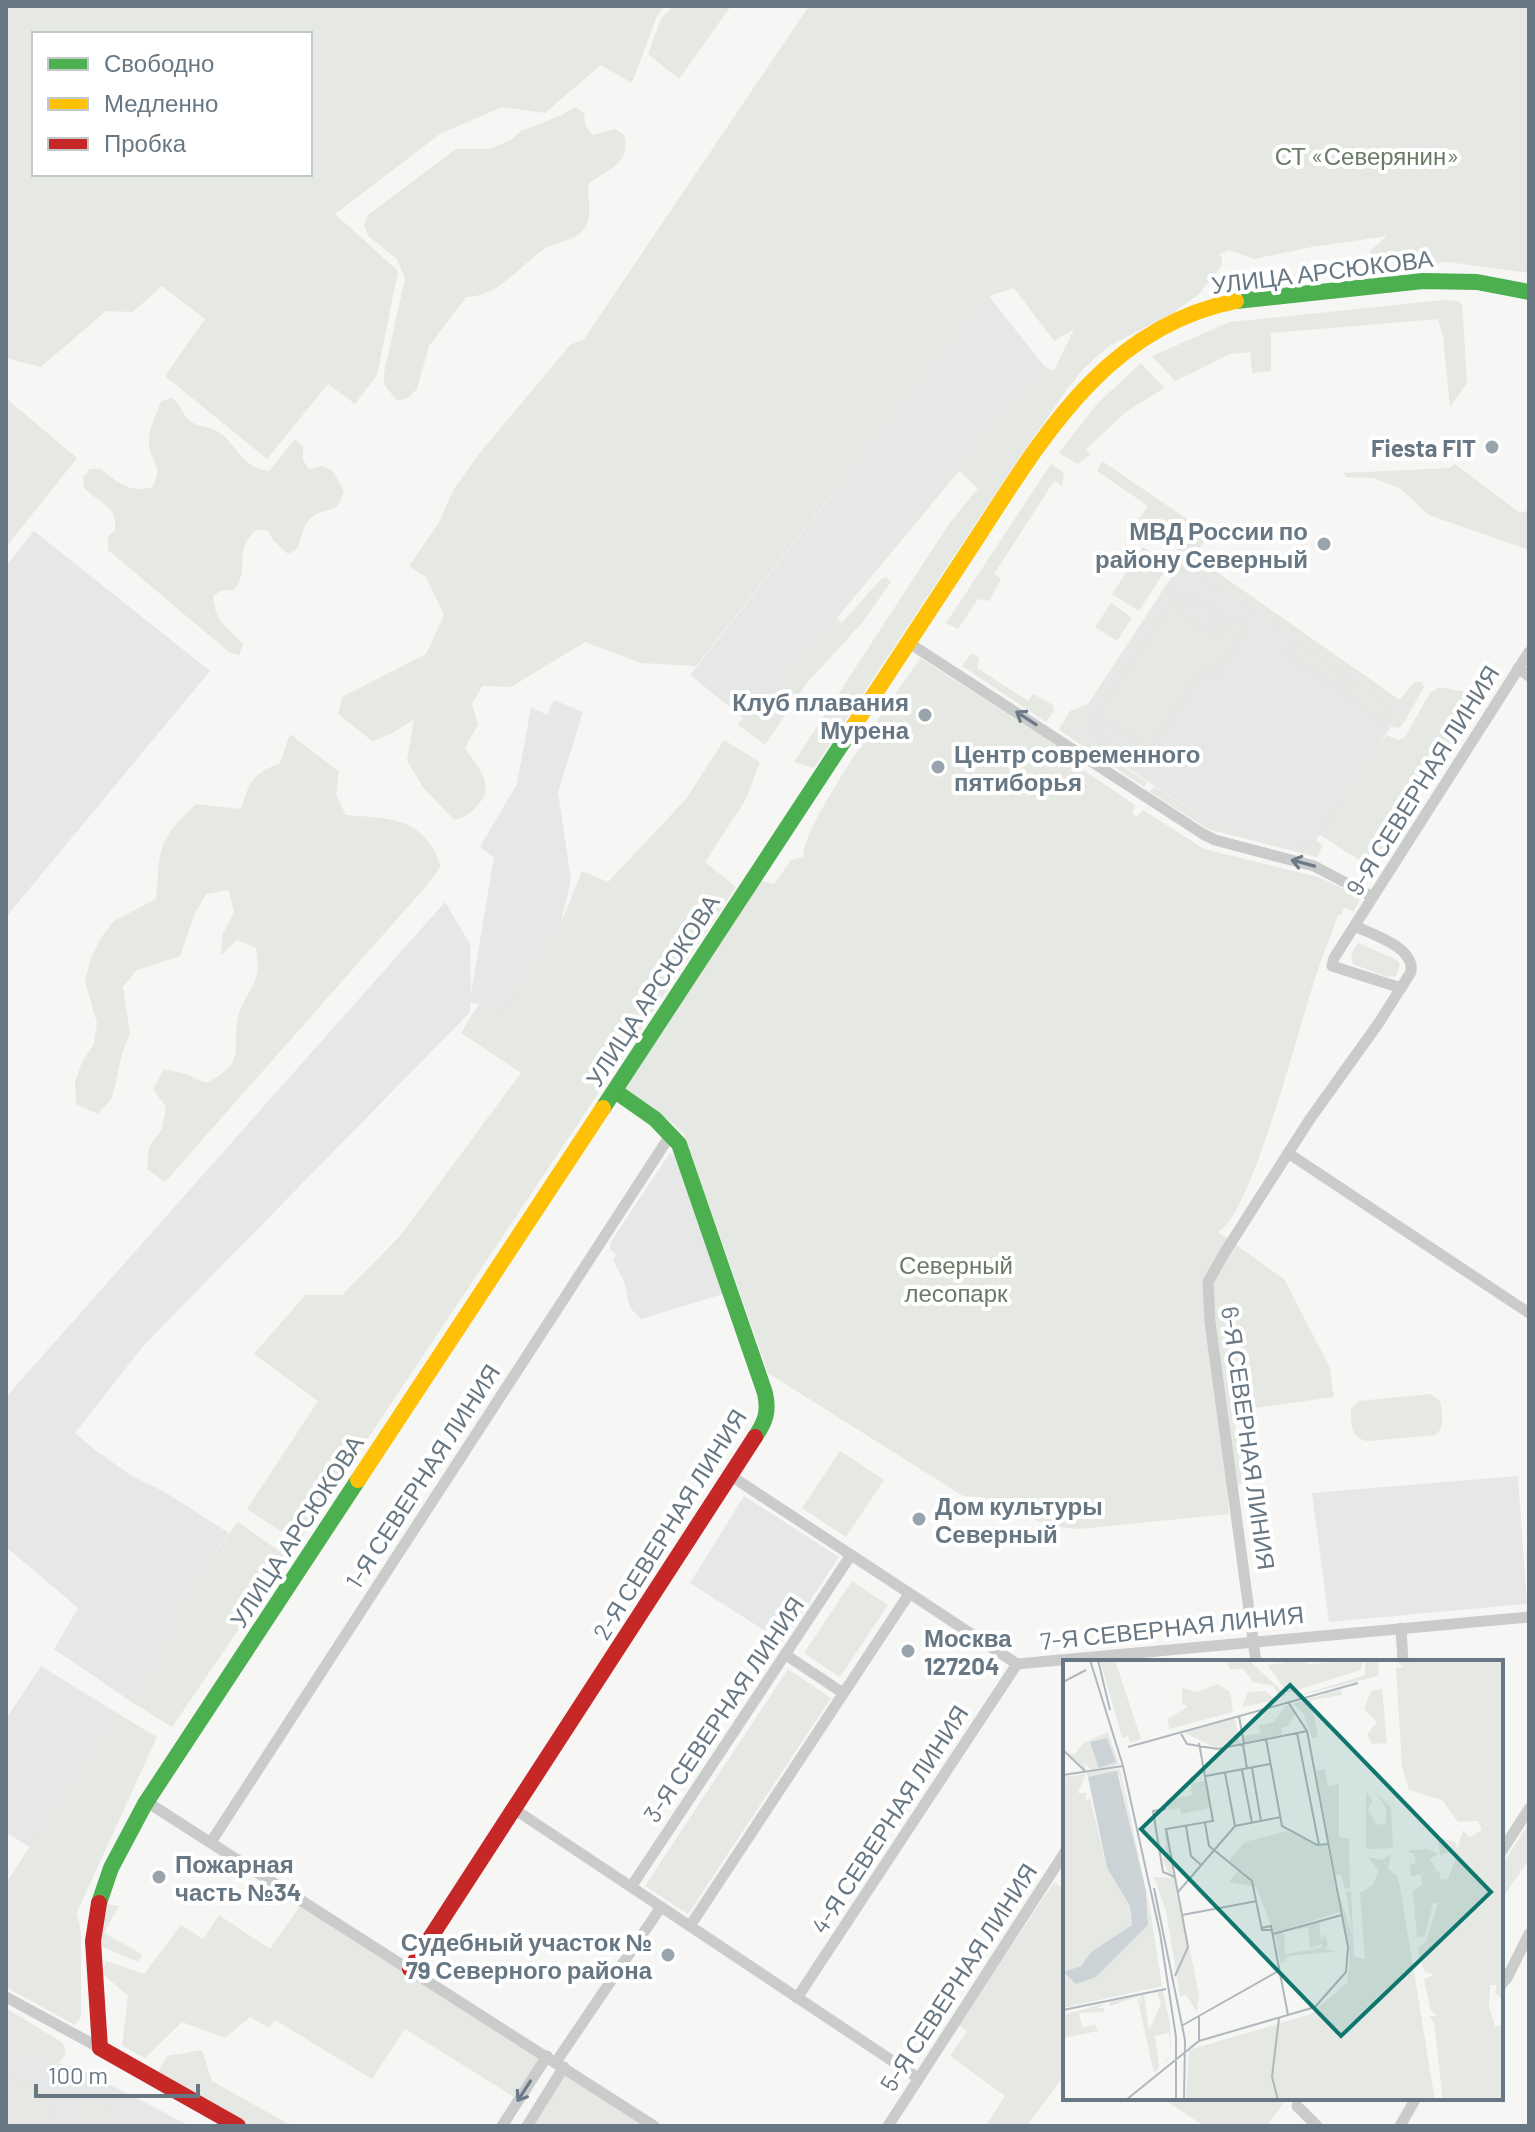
<svg xmlns="http://www.w3.org/2000/svg" width="1535" height="2132" viewBox="0 0 1535 2132" font-family="Barlow,sans-serif">
  <style>
    .built { fill: #e6e7e7 }
    .green { fill: #e6e8e3; fill-rule: evenodd }
    .lines { fill: none; stroke-linecap: round; stroke-linejoin: round }
    .street { stroke: #cacccc; stroke-width: 11 }
    .fast { stroke: #4caf50; stroke-width: 16 }
    .slow { stroke: #ffc107; stroke-width: 16 }
    .jam { stroke: #c62828; stroke-width: 16 }
    .oneway { stroke: #6c7b87 }
    .poi-dot { fill: #99a3ab; stroke: #fff; stroke-width: 3 }
    .labels { text-anchor: middle; dominant-baseline: central; stroke-width: 8; stroke-linejoin: round; paint-order: stroke }
    .park-label { font-size: 24px; fill: #6a7b65; stroke: #fff }
    .street-label { font-size: 24px; fill: #677783; stroke: #fff }
    .poi-label { font-size: 24px; font-weight: bold; fill: #677783; stroke: #fff; text-anchor: end }
    .inset-road { fill: none; stroke: #b0b8bd; stroke-width: 2 }
    .view { fill: #0f766e; fill-opacity: 0.15; stroke: #0f766e; stroke-width: 4 }
    .inset-edge { fill: none; stroke: #677783; stroke-width: 4 }
  </style>
  <rect width="100%" height="100%" fill="#f6f6f5"/>
  <g class="built">
    <polygon points="989,296 1044,366 954,469 747,721 690,675"/>
    <polygon points="34,531 210,671 6,917 6,566"/>
    <polygon points="1186,565 1403,708 1309,851 1215,825 1074,733"/>
    <polygon points="554,700 583,712 558,792 571,879 561,923 504,1012 470,1002 470,1012 144,1345 75,1433 95,1450 132,1476 163,1491 229,1533 188,1589 160,1655 130,1701 54,1649 78,1608 6,1547 6,1397 445,902 470,944 471,994 494,857 480,847 517,784 531,707 547,715"/>
    <polygon points="670,1153 674,1155 723,1294 641,1319 630,1308 624,1281 613,1260 616,1254 610,1249 610,1243"/>
    <polygon points="1518,1476 1527,1604 1329,1622 1312,1493"/>
    <polygon points="744,1496 839,1557 783,1642 690,1583"/>
    <polygon points="41,1666 117,1713 30,1847 6,1833 6,1719"/>
    <polygon points="6,2049 80,2069 190,2126 6,2126"/>
  </g>
  <g class="green">
    <path d="M6,6H664L657,16L632,83L601,65L545,113L502,107L440,134L335,214L398,271L377,375L355,404L328,384L267,459L165,376L205,319L162,286L133,312L106,311L41,367L6,358ZM34,34H310V174H34Z"/>
    <polygon points="673,6 731,6 679,79 648,54 661,19"/>
    <path d="M809,6H1529V273L1448,262L1424,264L1404,255L1385,264L1369,252L1387,236L1312,247L1254,259L1229,250L1219,254L1222,258V265L1198,295L1171,314L1109,346L1086,366L1068,388L1017,461L814,768L794,762L949,524L978,488L959,471L837,618L842,623L881,579L886,577L891,582L862,623L806,684L765,745L737,724L743,718L747,721L955,468L1044,366L1054,371L1074,329L1054,341L1014,288L989,296L696,666L641,663L585,642L511,687L482,686L472,704L478,724L465,748C475,764 495,783 481,801C472,812 468,816 454,820L422,786L407,760L414,719L393,733L372,741L338,714L342,697L426,654L444,615L426,577L409,566L438,524L454,489L478,455L570,345L584,339Z"/>
    <path d="M575,107L584,113L585,124L592,135L615,129L624,135C632,165 607,168 589,184C587,198 593,214 585,228C576,241 559,241 546,248C521,264 498,297 466,297L429,346L417,389L408,398L397,401L384,384V373L405,279L397,259L368,236L364,225L368,215L456,149H491L512,139L521,131L562,115Z"/>
    <polygon points="1444,300 1457,301 1462,304 1467,383 1450,407 1443,337 1438,319 1271,333 1271,371 1252,373 1250,352 1230,354 1175,381 1152,356 1230,322"/>
    <polygon points="1141,363 1164,388 1126,412 1085,450 1091,454 1078,464 1059,453 1098,403"/>
    <path d="M172,398C183,406 181,414 191,422C199,427 207,426 215,430C236,440 239,468 269,471L295,439L303,447V460L309,469L322,466L332,470L344,491C336,518 326,505 311,518C303,524 301,539 298,548L288,554L273,540L267,530H256C231,551 252,568 234,590H222L213,596C214,620 228,629 243,644L239,655L229,652L108,550V537L115,530C118,506 99,503 84,488L83,477L90,469H101C117,482 131,494 152,487C165,464 151,465 149,445C147,431 157,414 161,401Z"/>
    <polygon points="8,400 77,458 6,547 6,403"/>
    <polygon points="1102,461 1209,534 1194,556 1400,700 1414,682 1422,682 1424,687 1403,724 1399,728 1391,727 1403,708 1186,566 1074,733 1147,782 1144,787 1059,730 1070,711 1088,704 1184,558 1177,550 1181,543 1165,533 1160,540 1136,524 1148,506 1097,471"/>
    <polygon points="1051,464 1064,473 1062,486 1054,481 994,574 1001,579 989,601 978,599 958,629 946,623"/>
    <polygon points="1455,464 1520,513 1529,510 1529,550 1429,515 1401,489 1374,478 1346,477 1344,473 1449,468"/>
    <polygon points="1143,547 1169,564 1139,611 1112,594"/>
    <path d="M1188,596C1208,598 1220,609 1225,628L1232,618L1247,628L1217,674L1205,667L1146,754C1119,768 1089,747 1093,717L1171,602ZM1189,601C1210,603 1220,617 1219,637L1173,607ZM1099,716L1145,746V747C1121,761 1095,744 1099,716Z"/>
    <polygon points="1111,603 1132,618 1117,641 1095,627"/>
    <polygon points="1296,640 1347,673 1338,688 1287,654"/>
    <polygon points="972,653 979,658 977,668 1028,701 1033,694 1053,705 1054,711 1046,722 962,666"/>
    <path d="M920,658L1059,747L1076,765L1135,805L1132,813L1137,817L1143,810L1204,849L1318,877L1361,897L1354,911L1344,908L1341,915H1338C1332,933 1325,949 1319,967C1302,1013 1253,1214 1218,1232L1284,1279L1330,1368L1334,1397L1233,1411L1243,1484L1227,1486L1229,1514L1079,1529L1051,1526L980,1497L963,1496L768,1373L684,1134L669,1120L624,1090L759,881L774,884L791,860L803,857C801,826 898,692 920,658Z"/>
    <polygon points="1353,678 1395,706 1384,722 1343,694"/>
    <polygon points="1439,687 1482,695 1370,867 1319,834 1386,735 1398,740 1405,737 1430,693"/>
    <path d="M290,734L339,772L336,795L346,815C391,819 423,816 441,866L427,885L165,1182L147,1169L149,1147L162,1129L166,1107L153,1089L164,1069L186,1074L206,1083C253,1061 227,1041 241,1008C254,980 261,981 256,948L237,940L221,955L223,933L234,913L229,890L206,894L195,913L180,956L137,970L123,987L130,1033L122,1054L112,1098L98,1114L76,1104L75,1082L82,1062L94,1044L97,1023L85,982L90,961L100,939L114,921L156,899C159,879 156,855 167,837C173,825 187,814 196,804L241,809C250,780 252,775 280,763Z"/>
    <polygon points="724,740 760,762 746,799 705,862 736,887 298,1543 247,1509 318,1401 254,1354 305,1295 342,1295 401,1235 521,1073 461,1033 478,1005 504,1011 561,923 582,871 608,882 686,799"/>
    <polygon points="1154,786 1215,825 1308,850 1315,840 1323,845 1317,857 1208,829 1150,792"/>
    <polygon points="1358,943 1397,960 1400,964 1396,976 1387,977 1353,964 1351,954"/>
    <path d="M1431,1394L1440,1401C1442,1413 1446,1428 1435,1435L1368,1441C1351,1439 1351,1424 1351,1410L1358,1401Z"/>
    <polygon points="840,1451 884,1480 846,1537 802,1508"/>
    <polygon points="238,1522 288,1557 172,1727 130,1701 160,1655 188,1589"/>
    <polygon points="852,1581 888,1605 840,1677 804,1653"/>
    <polygon points="788,1669 831,1698 688,1914 645,1886"/>
    <polygon points="117,1713 157,1737 77,1912 81,1934 81,2016 75,2025 6,1987 6,1883"/>
    <polygon points="1529,1824 1529,1860 1501,1900 1501,1866"/>
    <polygon points="1054,1882 1065,1889 1065,2074 1027,2126 986,2126 1005,2096 950,2056 967,2031 959,2026"/>
    <polygon points="103,1903 119,1906 104,1933 142,1954 138,1962 98,1945"/>
    <polygon points="302,1903 542,2057 514,2097 405,2029 372,2079 275,2020 269,2028 250,2017 225,2038 182,2022 145,2058 122,2046 128,1996 102,1973 106,1961 144,1974 181,1925 203,1939 219,1915 270,1949"/>
    <polygon points="6,2008 63,2043 66,2054 58,2063 6,2049"/>
    <polygon points="202,2050 212,2081 292,2126 251,2126 156,2075 167,2056"/>
    <polygon points="567,2073 649,2126 533,2126"/>
    <polygon points="6,2077 41,2089 56,2103 55,2126 6,2126"/>
    <polygon points="1162,2098 1287,2098 1267,2126 1204,2126"/>
    <polygon points="78,2100 96,2100 115,2109 115,2126 78,2126"/>
  </g>
  <g class="lines">
    <g class="street">
      <polyline points="909,643 1203,834 1215,840 1314,866 1373,897"/>
      <polyline points="1518,668 1529,676"/>
      <polyline points="1401,988 1332,966 1334,958 1529,652"/>
      <polyline points="1288,1153 1529,1313"/>
      <polyline points="731,1476 1017,1664 1529,1617"/>
      <polyline points="1401,1628 1403,1662"/>
      <polyline points="786,1655 843,1693"/>
      <path d="M1256,1662L1210,1322L1208,1282L1225,1252L1310,1119L1378,1024L1411,972C1415,947 1373,935 1355,926"/>
      <polyline points="147,1802 654,2126"/>
      <polyline points="514,1809 918,2078"/>
      <polyline points="211,1842 671,1134"/>
      <polyline points="1501,1852 1529,1809"/>
      <polyline points="631,1887 851,1555"/>
      <polyline points="690,1926 909,1594"/>
      <polyline points="1501,1985 1507,1978 1529,1934"/>
      <polyline points="6,1997 100,2048"/>
      <polyline points="797,1998 1017,1664"/>
      <polyline points="556,2062 661,1907"/>
      <polyline points="1297,2106 1317,2126"/>
      <polyline points="502,2126 547,2056"/>
      <polyline points="527,2126 564,2067"/>
      <polyline points="888,2126 1065,1852"/>
      <polyline points="1400,2126 1416,2098"/>
    </g>
    <g class="fast">
      <polyline points="1236,301 1423,281 1477,282 1529,292"/>
      <path d="M615,1091L655,1119L679,1144L765,1393C769,1411 766,1421 755,1437"/>
      <polyline points="603,1108 847,736"/>
      <polyline points="99,1903 111,1868 145,1804 358,1480"/>
    </g>
    <g class="slow">
      <path d="M847,736C888,673 930,610 971,547C1040,442 1103,327 1236,301"/>
      <polyline points="358,1480 603,1108"/>
    </g>
    <g class="jam">
      <polyline points="99,1903 93,1941 100,2048 238,2126"/>
      <polyline points="410,1969 755,1437"/>
    </g>
  </g>
  <defs><path id="oneway-shaft" d="M-6 0H5M1.5-3L5.5 0L1.5 3" fill="none" stroke-width="1.6" stroke-linecap="round" stroke-linejoin="round" transform="scale(2)"/></defs>
  <g class="oneway">
    <use href="#oneway-shaft" transform="translate(1026 718) rotate(-147)"/>
    <use href="#oneway-shaft" transform="translate(1303 863) rotate(-165)"/>
    <use href="#oneway-shaft" transform="translate(524 2091) rotate(123)"/>
  </g>
  <g class="poi-dot">
    <circle cx="1492" cy="447" r="8"/>
    <circle cx="1324" cy="544" r="8"/>
    <circle cx="925" cy="715" r="8"/>
    <circle cx="938" cy="767" r="8"/>
    <circle cx="919" cy="1519" r="8"/>
    <circle cx="908" cy="1651" r="8"/>
    <circle cx="159" cy="1877" r="8"/>
    <circle cx="668" cy="1955" r="8"/>
  </g>
  <g class="labels">
    <g class="park-label">
      <text x="1367" y="155">СТ «Северянин»</text>
      <text x="956" y="1264">Северный<tspan x="956" dy="28">лесопарк</tspan></text>
    </g>
    <g class="street-label">
      <text transform="translate(1322 271) rotate(-7)">УЛИЦА АРСЮКОВА</text>
      <text transform="translate(1422 780) rotate(-58)">9-Я СЕВЕРНАЯ ЛИНИЯ</text>
      <text transform="translate(652 990) rotate(-57)">УЛИЦА АРСЮКОВА</text>
      <text transform="translate(1249 1438) rotate(82)">6-Я СЕВЕРНАЯ ЛИНИЯ</text>
      <text transform="translate(422 1476) rotate(-57)">1-Я СЕВЕРНАЯ ЛИНИЯ</text>
      <text transform="translate(669 1524) rotate(-58)">2-Я СЕВЕРНАЯ ЛИНИЯ</text>
      <text transform="translate(296 1531) rotate(-57)">УЛИЦА АРСЮКОВА</text>
      <text transform="translate(1172 1627) rotate(-6)">7-Я СЕВЕРНАЯ ЛИНИЯ</text>
      <text transform="translate(723 1709) rotate(-56)">3-Я СЕВЕРНАЯ ЛИНИЯ</text>
      <text transform="translate(889 1819) rotate(-57)">4-Я СЕВЕРНАЯ ЛИНИЯ</text>
      <text transform="translate(958 1977) rotate(-57)">5-Я СЕВЕРНАЯ ЛИНИЯ</text>
    </g>
    <g class="poi-label">
      <text x="1476" y="447">Fiesta FIT</text>
      <text x="1308" y="530">МВД России по<tspan x="1308" dy="28">району Северный</tspan></text>
      <text x="909" y="701">Клуб плавания<tspan x="909" dy="28">Мурена</tspan></text>
      <text x="954" y="753" text-anchor="start">Центр современного<tspan x="954" dy="28">пятиборья</tspan></text>
      <text x="935" y="1505" text-anchor="start">Дом культуры<tspan x="935" dy="28">Северный</tspan></text>
      <text x="924" y="1637" text-anchor="start">Москва<tspan x="924" dy="28">127204</tspan></text>
      <text x="175" y="1863" text-anchor="start">Пожарная<tspan x="175" dy="28">часть №34</tspan></text>
      <text x="652" y="1941">Судебный участок №<tspan x="652" dy="28">79 Северного района</tspan></text>
    </g>
  </g>
  <g transform="translate(1063 1660)">
    <rect width="440" height="440" fill="#f6f6f5"/>
    <path d="M37,0H52L78,79L67,83L65,76L59,78ZM164,0H186L223,35L218,38L210,26L190,22L180,8L167,10ZM237,0L246,4L299,0L298,10L224,33L205,5ZM302,0H316L315,16L228,38L302,15ZM332,0H440V340L432,333L434,325H427L426,346L432,367L440,364V440H380L371,363L366,356H374L367,349L361,319L371,315L361,311L354,288L363,282L375,243H370L362,276L354,278L350,232L359,225L358,213L376,211L378,220L385,219L394,195L390,191L377,195L375,178L393,182L394,190L400,170L407,177L419,170L415,161L395,162L379,140L346,130L339,107L333,8L340,7ZM155,24L167,32L170,52L106,69L105,59L124,47L119,42V28L135,32ZM278,29L279,35L248,40L255,77L249,78L240,53L230,44ZM319,29L324,83L309,84L304,74L314,62L301,49L308,31ZM202,31L213,40L179,47L185,32ZM223,45L233,51L226,66L218,68L219,75L181,83L180,76L197,73L196,65L211,62ZM172,58L177,84L153,88L120,72ZM45,72L56,105L28,110L22,103L23,110L4,93L12,94L20,83ZM57,109L87,249L99,326L0,348V315L19,322L33,317L85,265L84,239L56,114L25,117L24,112ZM262,109L265,126L276,124V176L286,179L287,228L282,229L278,215H272L253,110ZM23,114L15,133H23V141L27,138L44,208L67,246L69,265L28,292L18,306L0,312V117ZM127,114L133,123L142,121L148,148L118,154L117,148L105,150L104,140L129,135ZM303,132L310,141L305,149L313,164L323,165V148L313,133L328,147L330,188L303,189ZM101,165L136,334L134,352L123,335L117,337L103,251L91,217L108,218L99,199L104,195ZM224,171L254,186L264,185L277,252L211,273L193,227L166,222L175,211L166,200L182,182ZM365,189L375,194L367,199L373,210L348,217L347,205L353,203L351,194L343,191ZM328,194L325,209L334,216L337,227L372,440H123L126,390L248,354L284,323L287,295L276,234L290,277L283,232L288,231L291,295L290,296L302,299L297,233L310,225L316,211L305,197L319,200ZM256,261L258,280L262,274L265,286L260,289L277,291L226,296L218,304L212,275ZM245,267L247,288L258,284L259,288L222,294L221,272ZM100,331L107,364L108,394L105,400L99,405L108,395L106,373L92,376L96,408L91,413L74,337L47,346L46,342L74,336L75,337L78,345L77,334H81L86,370L98,344L94,332ZM44,343L34,348H40L42,352L16,353L19,368L32,364L35,371L0,378V355Z" fill="#e6e8e3" fill-rule="evenodd"/>
    <path d="M44,78L53,102L36,108L27,82ZM54,111L83,231L85,265L33,317L13,324L0,312L18,306L28,292L69,265L67,246L44,208L25,117Z" fill="#cbd3d6"/>
    <path class="inset-road" d="M27,0L60,106L97,273L113,377V440M35,0L47,50M0,22L23,10M176,56L181,84M117,72L124,84L155,89L244,71M234,73L256,185M203,79L219,166L254,185L265,184M180,84L184,109M65,87L295,23M0,90L22,111M189,108L198,161M179,110L189,163M162,113L172,166M0,115L60,106M143,116L207,104M103,149L90,151L100,212L112,217M142,163L146,186L189,221L199,270H209M123,166L128,196L138,205M91,228L122,380L121,440M115,232L172,166L218,157M119,255L194,241M198,268L208,266L225,355M210,274L279,255M112,316L125,287L103,169L150,161L136,83M0,350L103,329M136,356V381M120,365L217,310M63,440L136,381L252,347L283,312L285,287L244,71L225,42M215,440L209,417L216,358"/>
    <path class="view" d="M227,25L428,232L278,376L78,169Z"/>
    <rect width="440" height="440" class="inset-edge"/>
  </g>
  <rect width="1535" height="2132" fill="none" stroke="#677783" stroke-width="16"/>
  <rect x="32" y="32" width="280" height="144" fill="#ffffff" stroke="#c2c9cd" stroke-width="2"/>
  <rect x="48" y="58" width="40" height="12" fill="#4caf50" stroke="#c2c9cd" stroke-width="2"/>
  <text x="104" y="72" font-size="24" fill="#677783">Свободно</text>
  <rect x="48" y="98" width="40" height="12" fill="#ffc107" stroke="#c2c9cd" stroke-width="2"/>
  <text x="104" y="112" font-size="24" fill="#677783">Медленно</text>
  <rect x="48" y="138" width="40" height="12" fill="#c62828" stroke="#c2c9cd" stroke-width="2"/>
  <text x="104" y="152" font-size="24" fill="#677783">Пробка</text>
  <path d="M36 2084v12h162v-12" fill="none" stroke="#677783" stroke-width="4"/>
  <text x="48" y="2084" font-size="24" fill="#677783" stroke="#ffffff" stroke-width="6" paint-order="stroke">100 m</text>
</svg>
